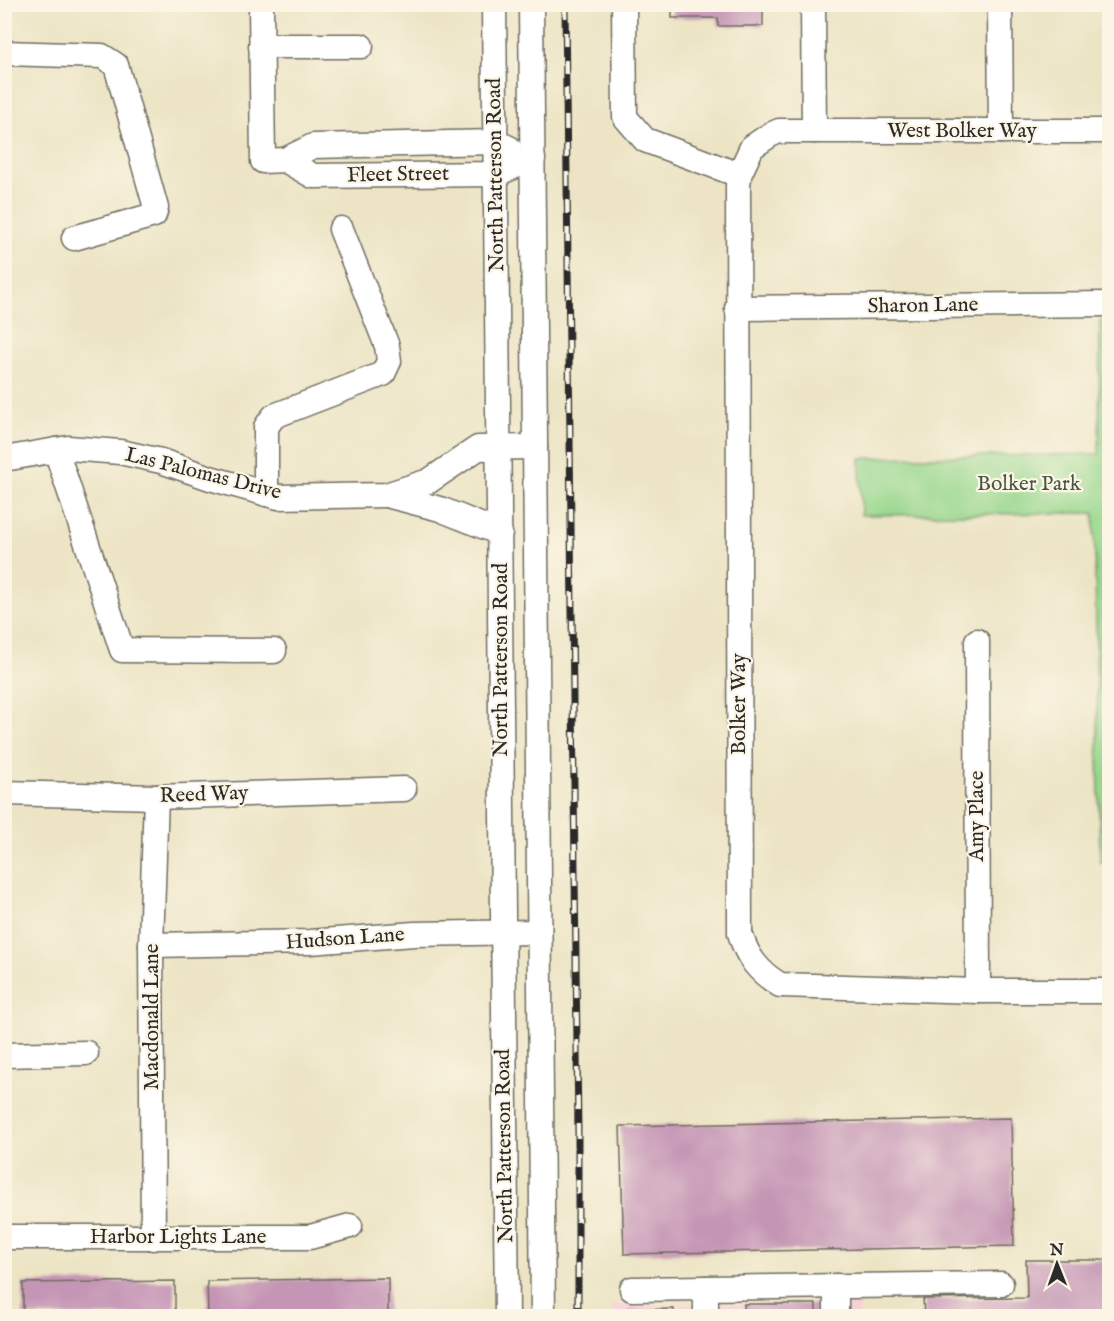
<svg xmlns="http://www.w3.org/2000/svg" width="1114" height="1321" viewBox="0 0 1114 1321" font-family="'IM FELL English',serif">
  <style>
    .built { fill: #f6cfd7 }
    .green { fill: #98d78d; stroke: #62815c; stroke-width: 1.5 }
    .building { fill: #c595b5 }
    .lines { fill: none; stroke-linecap: round; stroke-linejoin: round }
    .minor-casing { stroke: #6f6c61; stroke-width: 27 }
    .minor { stroke: #fff; stroke-width: 24 }
    .rail-casing { stroke: #2b2b2b; stroke-width: 7 }
    .rail { stroke: #fcf5e5; stroke-width: 4.5; stroke-dasharray: 14; stroke-linecap: butt }
    .labels { text-anchor: middle; dominant-baseline: central; stroke-width: 4.5; stroke-linejoin: round; paint-order: stroke }
    .street-label { font-size: 21px; fill: #2b2b2b; stroke: #fcf5e5 }
    .park-label { font-size: 21px; fill: #465644; stroke: #fcf5e5 }
  </style>
  <rect width="100%" height="100%" fill="#fcf5e5"/>
  <filter id="ink" filterUnits="userSpaceOnUse"><feTurbulence type="fractalNoise" baseFrequency=".0167" numOctaves="2"/><feDisplacementMap in="SourceGraphic" scale="12" xChannelSelector="R" yChannelSelector="G"/><feConvolveMatrix kernelMatrix="1 2 1 2 8 2 1 2 1" color-interpolation-filters="sRGB"/></filter>
  <filter id="wash" filterUnits="userSpaceOnUse"><feTurbulence type="fractalNoise" baseFrequency=".008" numOctaves="4" result="noise"/><feDisplacementMap in="SourceGraphic" scale="24" xChannelSelector="R" yChannelSelector="G"/><feGaussianBlur stdDeviation="1.35" result="paint"/><feColorMatrix in="noise" values="0 0 0 0 0 0 0 0 0 0 0 0 0 0 0 0 0 1.4 0 .05"/><feComposite in="paint" operator="in"/></filter>
  <g filter="url(#wash)">
    <rect width="100%" height="100%" fill="#ece4c4"/>
    <polygon class="built" points="859,1303 859,1316 612,1316 612,1305"/>
    <polygon class="green" points="1100,321 1110,321 1110,862 1100,862 1094,513 861,515 860,458 1099,454"/>
    <g id="blocks">
      <g class="building">
        <polygon points="672,4 771,4 771,10 763,10 763,26 718,26 718,18 672,18"/>
        <polygon points="1011,1118 1014,1246 624,1254 620,1126"/>
        <polygon points="1026,1260 1110,1260 1110,1316 924,1316 923,1299 1027,1298"/>
        <polygon points="388,1278 388,1316 208,1316 207,1281"/>
        <polygon points="175,1281 175,1316 23,1316 23,1283"/>
        <polygon points="744,1304 816,1304 816,1316 745,1316"/>
        <polygon points="674,1309 674,1316 628,1316 628,1310"/>
      </g>
    </g>
  </g>
  <g filter="url(#ink)">
    <use href="#blocks" fill-opacity="0" stroke="#6f6c61" stroke-width="1.5"/>
    <g class="lines">
      <g class="minor-casing">
        <g id="minor">
          <polyline points="261,4 263,161 285,160 313,176 496,174 533,159"/>
          <polyline points="494,4 507,1316"/>
          <polyline points="531,4 543,1316"/>
          <polyline points="624,4 625,117 645,140 739,175"/>
          <polyline points="813,4 814,131"/>
          <polyline points="1000,4 1001,131"/>
          <polyline points="261,46 361,46"/>
          <polyline points="4,53 102,56 116,65 156,208 154,215 74,238"/>
          <path d="M1110,131H779L770,135L752,147L739,175L738,186L740,933C747,958 759,972 780,985L978,991H1110"/>
          <polyline points="285,160 313,146 496,142 509,148"/>
          <polyline points="737,308 1110,304"/>
          <polyline points="56,450 122,650 274,651"/>
          <polyline points="4,459 68,448 120,452 161,461 210,478 278,497 386,495 429,481 478,448 535,447"/>
          <polyline points="266,494 266,427 274,416 383,374 389,361 387,346 341,229"/>
          <polyline points="386,495 440,509 500,533"/>
          <polyline points="977,641 978,991"/>
          <polyline points="4,793 156,797 404,789"/>
          <polyline points="151,945 310,942 414,934 539,932"/>
          <polyline points="4,1055 86,1053"/>
          <polyline points="4,1237 310,1237 350,1226"/>
          <polyline points="153,1238 151,945 156,797"/>
          <polyline points="836,1286 836,1316"/>
          <polyline points="706,1288 1001,1284"/>
          <polyline points="632,1289 706,1288 706,1316"/>
        </g>
      </g>
      <use href="#minor" class="minor"/>
      <g class="rail-casing">
        <polyline id="rail" points="565,4 578,1133 578,1316"/>
      </g>
      <use href="#rail" class="rail"/>
    </g>
  </g>
  <g class="labels">
    <g class="street-label">
      <text x="962" y="131">West Bolker Way</text>
      <text transform="translate(398 175) rotate(-1)">Fleet Street</text>
      <text transform="translate(496 175) rotate(-91)">North Patterson Road</text>
      <text transform="translate(923 306) rotate(-1)">Sharon Lane</text>
      <text transform="translate(203 474) rotate(14)">Las Palomas Drive</text>
      <text transform="translate(501 660) rotate(-90)">North Patterson Road</text>
      <text transform="translate(739 704) rotate(-90)">Bolker Way</text>
      <text transform="translate(204 795) rotate(-2)">Reed Way</text>
      <text transform="translate(977 816) rotate(-90)">Amy Place</text>
      <text transform="translate(345 939) rotate(-4)">Hudson Lane</text>
      <text transform="translate(152 1017) rotate(-90)">Macdonald Lane</text>
      <text transform="translate(505 1146) rotate(-91)">North Patterson Road</text>
      <text x="178" y="1237">Harbor Lights Lane</text>
    </g>
    <g class="park-label">
      <text x="1029" y="484">Bolker Park</text>
    </g>
  </g>
  <rect width="1114" height="1321" fill="none" stroke="#fcf5e5" stroke-width="24"/>
  <g transform="translate(1057 1264) rotate(359)" stroke="#fcf5e5" stroke-width="4.5" paint-order="stroke">
  <path d="M0-4.5L10 22L0 15L-10 22Z" fill="#2b2b2b"/>
  <text y="-9" font-size="16" font-weight="bold" text-anchor="middle" fill="#2b2b2b">N</text>
  </g>
</svg>
